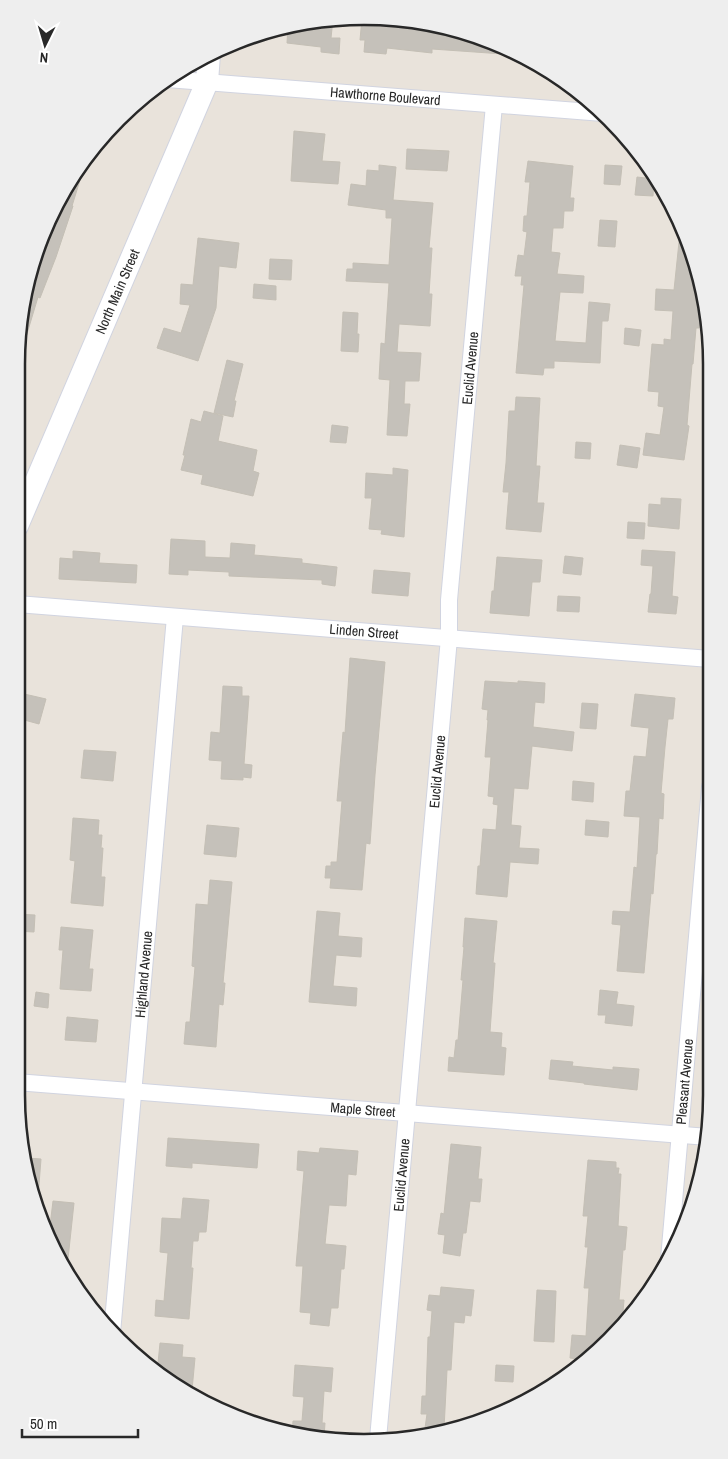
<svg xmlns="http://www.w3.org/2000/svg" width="728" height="1459" viewBox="0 0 728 1459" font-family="'Archivo Narrow',sans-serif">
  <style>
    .building { fill: #c5c1ba; stroke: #c4bfb5 }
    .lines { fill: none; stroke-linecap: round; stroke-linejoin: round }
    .street-casing { stroke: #d1d4e0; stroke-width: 18 }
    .secondary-casing { stroke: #d1d4e0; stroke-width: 24 }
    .street { stroke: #fff; stroke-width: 16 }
    .secondary { stroke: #fff; stroke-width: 22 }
    .labels { text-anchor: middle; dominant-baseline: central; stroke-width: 4; stroke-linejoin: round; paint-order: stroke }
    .street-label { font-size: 14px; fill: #282828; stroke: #fff }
    .rim { fill: none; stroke: #282828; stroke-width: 2.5 }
  </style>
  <rect width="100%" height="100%" fill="#e9e3db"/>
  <g class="building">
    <polygon points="381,17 454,28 517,52 517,55 432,49 432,53 387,48 386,54 364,52 365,40 360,40 362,18"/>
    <polygon points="318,19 333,19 331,38 340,38 339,54 321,52 321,47 287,43 288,26"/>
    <polygon points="294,131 325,134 322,161 340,162 338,184 291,181"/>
    <polygon points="407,149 449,151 447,171 406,169"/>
    <polygon points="528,161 573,166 570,198 574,198 573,211 564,211 563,228 553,228 551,252 560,253 557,274 584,276 583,293 560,292 555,341 586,343 589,302 610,304 608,321 602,321 600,363 554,361 554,368 544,368 543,375 516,373 524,285 521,285 522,276 515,276 518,255 524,256 527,232 523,231 524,216 527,216 530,182 525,182"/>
    <polygon points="80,165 84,167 72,206 73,206 56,257 40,298 38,297 26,337 18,335 28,274 41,244 40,243 52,210"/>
    <polygon points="379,165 396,167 393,200 433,203 429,248 432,248 429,294 432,294 430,326 399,324 397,352 421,353 419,381 405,381 404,404 410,404 407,436 387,435 390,380 379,379 381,343 385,344 389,283 346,281 347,269 353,269 353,263 389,265 392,218 386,218 386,210 348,205 351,184 366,186 367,170 379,171"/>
    <polygon points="605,165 622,166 620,185 604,184"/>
    <polygon points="637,177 654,179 653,196 635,195"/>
    <polygon points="600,220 617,221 615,247 598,246"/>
    <polygon points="681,223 685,231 702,293 699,328 696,328 693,364 692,364 687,425 689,426 684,460 643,455 646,433 660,435 664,407 658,406 659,392 648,391 652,344 664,345 664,339 671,340 673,311 655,310 656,289 674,290"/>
    <polygon points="198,238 239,243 236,268 219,266 216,308 198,361 157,348 164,328 181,333 190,305 180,304 181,284 193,285"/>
    <polygon points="270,259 292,260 291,280 269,279"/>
    <polygon points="254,284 276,286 276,300 253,298"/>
    <polygon points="343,312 358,313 357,334 359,334 358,352 341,351"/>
    <polygon points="625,328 641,330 639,346 624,344"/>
    <polygon points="227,360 243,364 234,401 236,401 233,417 214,413"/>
    <polygon points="516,397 540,398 536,466 540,466 537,503 544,503 541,532 506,529 509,492 503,492 506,463 509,411 515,411"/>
    <polygon points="204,411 223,416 218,441 257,450 253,471 259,473 253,496 201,484 203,475 181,470 185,455 183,455 191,419 201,422"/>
    <polygon points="332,425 348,427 346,443 330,442"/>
    <polygon points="576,442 591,443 590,459 575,458"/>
    <polygon points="620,445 640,448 637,468 617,465"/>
    <polygon points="393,468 408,470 404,537 381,534 382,530 369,529 372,498 365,498 366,473 393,475"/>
    <polygon points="661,498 681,499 679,529 648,526 649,504 661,505"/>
    <polygon points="628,522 645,523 644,539 627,538"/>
    <polygon points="171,539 205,541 205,557 230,558 231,543 255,545 254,555 302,559 302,563 337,567 335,586 322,584 322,580 229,576 229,572 188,570 188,575 169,574"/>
    <polygon points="642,550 675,552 672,596 678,597 676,614 648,612 650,594 651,594 653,566 641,565"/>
    <polygon points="73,551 100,553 99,563 137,565 136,583 59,579 60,558 73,559"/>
    <polygon points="565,556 583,558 581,575 563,573"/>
    <polygon points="497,557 542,560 540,582 532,582 529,616 490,613 492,591 494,591"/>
    <polygon points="374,570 410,573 408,596 372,593"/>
    <polygon points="558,596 580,597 579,612 557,611"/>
    <polygon points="350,658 385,662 375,775 370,844 366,843 362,890 330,888 331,878 325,878 326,866 331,866 331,862 337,862 342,801 337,801 343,732 345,733"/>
    <polygon points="485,681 518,683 518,681 545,683 544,703 535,702 533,727 574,732 572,751 532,746 528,789 514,788 511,825 521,826 519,848 539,849 538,864 510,862 507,897 476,894 478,866 480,866 483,829 496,830 498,805 493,804 494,797 488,796 491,757 485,757 488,720 487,720 488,710 482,709"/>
    <polygon points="223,686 242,687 242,696 249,696 244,764 252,765 251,778 243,777 243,780 221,779 222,761 209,760 211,732 220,733"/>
    <polygon points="20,693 46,699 39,724 17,718 17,706"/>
    <polygon points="635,694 675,698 673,719 668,719 665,747 661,793 664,794 663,819 659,818 657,854 656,854 653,894 651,893 644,973 617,971 621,925 612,924 613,911 630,912 634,867 637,868 640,817 624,816 626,791 630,791 634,756 646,757 649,728 631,726"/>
    <polygon points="582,703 598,704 596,729 580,728"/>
    <polygon points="84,750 116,752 113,781 81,778"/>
    <polygon points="573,781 594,783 593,802 572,800"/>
    <polygon points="73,818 99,820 98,835 102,835 101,848 103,848 101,877 105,877 103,906 71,903 75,861 70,860"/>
    <polygon points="586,820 609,822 608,837 585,835"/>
    <polygon points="207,825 239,828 236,857 204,854"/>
    <polygon points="210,880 232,882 223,983 225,983 223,1005 219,1004 216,1047 184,1044 186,1022 190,1022 195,967 192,966 196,904 208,905"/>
    <polygon points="317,911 340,913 338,936 362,938 361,957 336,955 333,986 357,988 356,1006 309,1002"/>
    <polygon points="16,914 35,915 34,932 16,931"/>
    <polygon points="465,918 497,921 493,963 495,963 490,1032 502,1033 501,1047 506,1048 504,1075 448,1071 449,1057 454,1058 456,1040 458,1040 463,980 461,980 464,947 463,947"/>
    <polygon points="61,927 93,930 89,969 93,969 91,991 60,989 63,950 59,950"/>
    <polygon points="600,990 618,992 616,1004 634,1006 632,1026 605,1023 606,1015 598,1015"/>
    <polygon points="36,992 49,994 48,1008 34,1006"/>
    <polygon points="67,1017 98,1020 96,1042 65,1040"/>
    <polygon points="551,1060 573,1062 572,1066 613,1070 613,1067 639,1069 637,1090 584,1084 584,1083 549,1079"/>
    <polygon points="168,1138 259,1144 257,1168 192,1163 192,1168 166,1166"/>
    <polygon points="451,1144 481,1147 478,1179 482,1179 480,1202 470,1201 466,1233 463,1233 460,1256 443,1253 445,1235 438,1234 441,1213 444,1214"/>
    <polygon points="320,1148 358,1151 356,1175 348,1174 346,1206 329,1205 325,1244 346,1246 344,1269 341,1269 338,1308 331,1308 329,1326 310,1324 311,1313 300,1312 303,1266 296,1266 304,1171 297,1170 298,1151 319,1153"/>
    <polygon points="27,1158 41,1159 38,1197 33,1197"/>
    <polygon points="588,1160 616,1162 616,1168 619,1168 618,1174 621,1174 618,1226 627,1227 625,1250 623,1250 619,1300 624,1300 622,1324 610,1341 584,1360 570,1358 572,1335 586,1336 589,1288 584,1288 588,1247 585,1247 588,1216 583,1216"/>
    <polygon points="183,1198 209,1200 206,1232 199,1232 198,1241 193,1241 191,1268 193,1268 189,1319 155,1316 156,1300 164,1301 168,1253 160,1252 162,1218 181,1219"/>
    <polygon points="53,1201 74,1203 67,1268 49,1234"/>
    <polygon points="441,1287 474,1290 471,1316 465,1315 464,1323 454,1322 451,1370 447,1370 444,1429 424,1435 427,1414 421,1414 422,1396 426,1396 428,1337 430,1337 432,1311 427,1310 429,1295 440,1296"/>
    <polygon points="537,1290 556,1291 554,1342 534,1341"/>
    <polygon points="160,1343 183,1345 182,1357 195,1358 192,1390 181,1389 157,1373"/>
    <polygon points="295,1365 333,1368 331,1392 324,1391 322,1423 325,1423 324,1437 296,1436 292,1435 293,1421 302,1421 304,1397 293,1396"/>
    <polygon points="496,1365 514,1366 513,1382 495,1381"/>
  </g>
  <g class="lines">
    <g class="street-casing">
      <g id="street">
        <path id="s1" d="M167,79L603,113"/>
        <path id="s2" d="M17,604L710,659"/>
        <path id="s3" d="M16,1082L708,1137"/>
        <path id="s4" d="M669,1259L710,787"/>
        <path id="s5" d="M112,1333L175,617"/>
        <path id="s6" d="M378,1439L449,638V600L494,105"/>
      </g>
    </g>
    <g class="secondary-casing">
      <g id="secondary">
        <path id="s7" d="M17,526L207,82L209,54"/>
      </g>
    </g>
    <use href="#street" class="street"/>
    <use href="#secondary" class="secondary"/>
  </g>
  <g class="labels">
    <g class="street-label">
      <text stroke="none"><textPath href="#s1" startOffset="219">Hawthorne Boulevard</textPath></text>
      <text stroke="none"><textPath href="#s7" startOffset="255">North Main Street</textPath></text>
      <text stroke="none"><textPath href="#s6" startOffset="1075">Euclid Avenue</textPath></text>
      <text stroke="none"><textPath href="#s2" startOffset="348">Linden Street</textPath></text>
      <text stroke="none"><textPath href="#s6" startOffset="670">Euclid Avenue</textPath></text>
      <text stroke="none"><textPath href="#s5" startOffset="360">Highland Avenue</textPath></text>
      <text stroke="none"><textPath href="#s4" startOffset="178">Pleasant Avenue</textPath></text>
      <text stroke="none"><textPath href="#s3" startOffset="348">Maple Street</textPath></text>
      <text stroke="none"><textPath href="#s6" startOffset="265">Euclid Avenue</textPath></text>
    </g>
  </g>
  <path d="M0 0H728V1459H0ZM364 25H364A339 339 0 0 1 703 364V1095A339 339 0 0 1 364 1434H364A339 339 0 0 1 25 1095V364A339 339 0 0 1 364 25Z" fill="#eee" fill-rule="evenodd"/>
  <path class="rim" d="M364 25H364A339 339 0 0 1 703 364V1095A339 339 0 0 1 364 1434H364A339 339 0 0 1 25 1095V364A339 339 0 0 1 364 25Z"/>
  <g transform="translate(45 45) rotate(185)" stroke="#ffffff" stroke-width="4" paint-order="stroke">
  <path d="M0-4L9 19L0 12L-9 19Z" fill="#282828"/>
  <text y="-8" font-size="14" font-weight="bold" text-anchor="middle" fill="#282828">N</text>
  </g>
  <path d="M22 1429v8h116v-8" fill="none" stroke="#282828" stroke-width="2.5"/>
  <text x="30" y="1429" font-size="15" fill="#282828" stroke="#ffffff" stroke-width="4" paint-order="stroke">50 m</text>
</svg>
